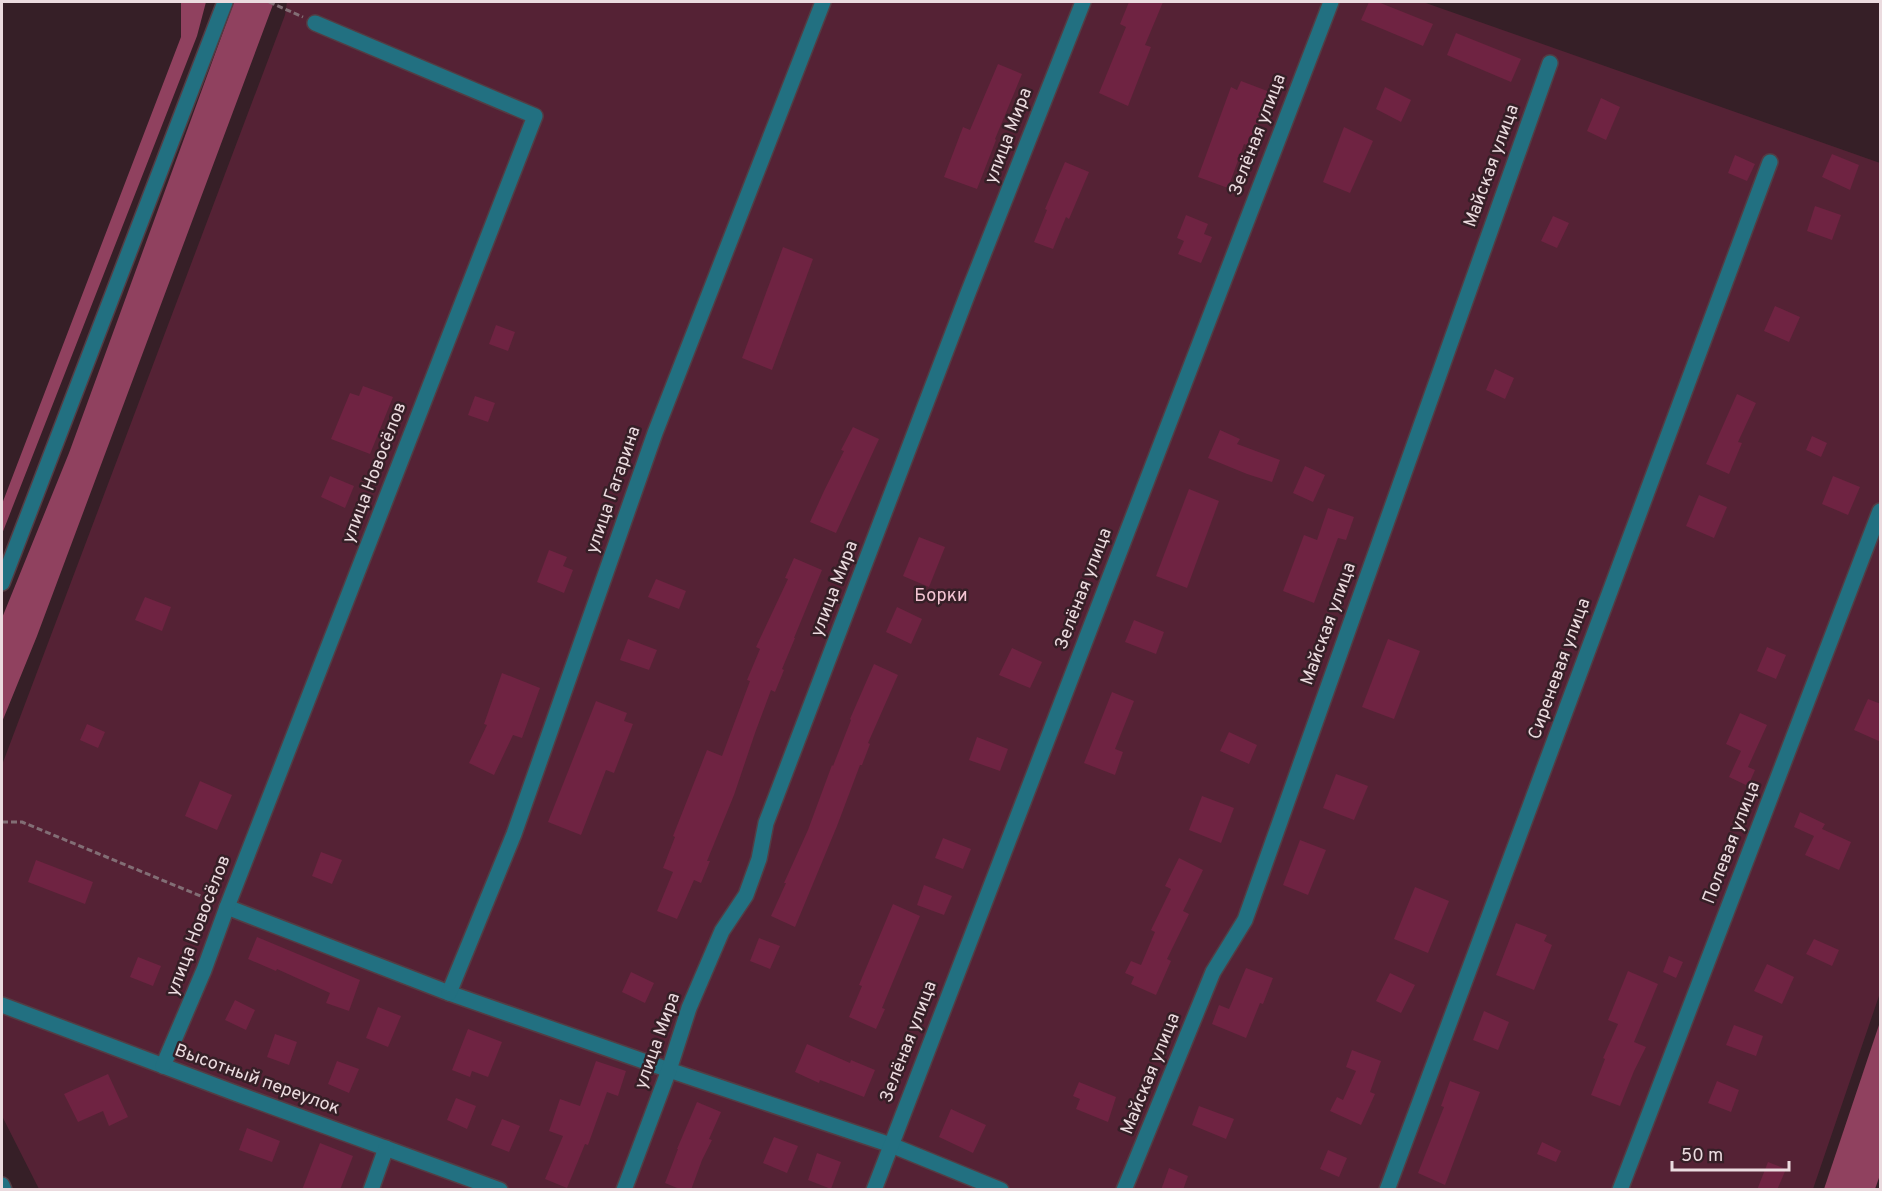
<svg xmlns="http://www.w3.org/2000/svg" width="1882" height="1191" viewBox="0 0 1882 1191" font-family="Overpass,sans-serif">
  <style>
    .green { fill: #552235 }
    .forest { fill: #90415f }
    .building { fill: #6f2342 }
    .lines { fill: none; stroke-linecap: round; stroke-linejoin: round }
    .minor-casing { stroke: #533d44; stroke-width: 18 }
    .path { stroke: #826e75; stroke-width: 3; stroke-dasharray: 6 3; stroke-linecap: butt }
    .minor { stroke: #227081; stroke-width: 15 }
    .labels { text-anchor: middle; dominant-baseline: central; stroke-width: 5; stroke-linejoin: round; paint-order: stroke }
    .street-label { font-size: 18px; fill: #ebdbdf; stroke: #361f27 }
    .park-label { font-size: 18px; fill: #f4c5d3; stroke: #361f27 }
  </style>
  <rect width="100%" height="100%" fill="#361f27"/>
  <polygon class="green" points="287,2 1423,2 1880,163 1880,993 1813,1189 39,1189 2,1116 2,765 285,15"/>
  <g class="forest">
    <polygon points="181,2 206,2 197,36 2,534 2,504 181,37"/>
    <polygon points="234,2 274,2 37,636 2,722 2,618 69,453"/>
    <polygon points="1880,1022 1880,1175 1875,1189 1824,1189"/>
  </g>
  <g class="building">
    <polygon points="1129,2 1163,2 1145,45 1151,47 1128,106 1099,93 1126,27 1120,24"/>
    <polygon points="1369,2 1378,2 1433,24 1423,46 1361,20"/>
    <polygon points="1456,33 1521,59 1511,82 1447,55"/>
    <polygon points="998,64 1022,74 995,139 996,140 977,189 944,177 963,127 970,130"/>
    <polygon points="1241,81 1270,92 1249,146 1244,144 1228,188 1198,177 1231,87 1237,90"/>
    <polygon points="1385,87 1411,100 1401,122 1376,109"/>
    <polygon points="1601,98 1620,107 1606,140 1587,131"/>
    <polygon points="1344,127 1373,141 1350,193 1323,182"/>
    <polygon points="1832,154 1859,165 1850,190 1822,177"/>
    <polygon points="1735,155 1755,164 1747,181 1728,173"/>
    <polygon points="1065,162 1089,172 1069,219 1066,217 1053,249 1034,242 1047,210 1045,209"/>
    <polygon points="1815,206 1841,215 1832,240 1807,231"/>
    <polygon points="1186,215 1208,224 1204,234 1212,237 1201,263 1178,254 1184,241 1177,238"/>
    <polygon points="1553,216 1569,223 1557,248 1541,241"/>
    <polygon points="783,247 813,259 772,370 742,358"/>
    <polygon points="1775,306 1800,317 1789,342 1764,331"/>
    <polygon points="496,325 515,332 508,351 489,344"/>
    <polygon points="1495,369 1514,378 1505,399 1486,390"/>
    <polygon points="363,386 393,397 370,454 331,439 350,393 359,396"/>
    <polygon points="1737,394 1756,403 1738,442 1742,443 1729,474 1706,464"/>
    <polygon points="475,396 495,403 488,422 468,415"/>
    <polygon points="853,427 879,439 836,533 810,522 824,491 844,451 841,450"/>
    <polygon points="1220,430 1240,439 1237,444 1280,460 1272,482 1247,474 1208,458"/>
    <polygon points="1812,436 1827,443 1821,457 1806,450"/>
    <polygon points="1305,466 1325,475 1313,502 1293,493"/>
    <polygon points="330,476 354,486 345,508 321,497"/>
    <polygon points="1833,476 1860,487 1848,515 1822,504"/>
    <polygon points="1189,489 1219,501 1187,588 1156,576"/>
    <polygon points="1699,495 1727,507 1714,538 1686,526"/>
    <polygon points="1328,508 1354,517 1346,540 1338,538 1314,603 1283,591 1304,535 1317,540"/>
    <polygon points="919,537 945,547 929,587 903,576"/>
    <polygon points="549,550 567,557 563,566 573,570 564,593 537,582"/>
    <polygon points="794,558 822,570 794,638 795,638 782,669 784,670 775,692 771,690 755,733 734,795 707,861 710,861 701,883 694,880 677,919 657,911 673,872 663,868 675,837 673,836 707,750 722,756 750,681 747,680 760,649 756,647 788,579 785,578"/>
    <polygon points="656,579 686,591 679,609 648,597"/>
    <polygon points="145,597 171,607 162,631 135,620"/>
    <polygon points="897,607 922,619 911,644 886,632"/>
    <polygon points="1134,620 1164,632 1156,654 1125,642"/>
    <polygon points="628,639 657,650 649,670 620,660"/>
    <polygon points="1388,639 1420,651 1394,719 1362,707"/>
    <polygon points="1767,647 1786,655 1776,679 1757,671"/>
    <polygon points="1012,648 1042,662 1030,688 999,675"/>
    <polygon points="874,664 898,675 868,743 870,744 862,765 860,765 837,826 795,927 771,916 786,883 784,883 808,830 832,765 833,766 851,720 850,719"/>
    <polygon points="502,673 540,688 522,738 513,735 494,775 469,763 487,725 484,724"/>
    <polygon points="1112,692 1134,701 1115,749 1123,752 1115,775 1084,763"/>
    <polygon points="1868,699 1881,704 1881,742 1854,730"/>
    <polygon points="596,701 627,713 624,721 633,724 614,773 606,770 581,835 548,822"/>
    <polygon points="1740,713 1767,725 1748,767 1755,770 1748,786 1729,777 1741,751 1726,744"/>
    <polygon points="87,724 105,732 98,748 80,740"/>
    <polygon points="1229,732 1257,745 1249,764 1220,751"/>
    <polygon points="977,737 1008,749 1000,771 969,760"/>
    <polygon points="1336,774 1368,786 1354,820 1323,808"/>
    <polygon points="200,781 232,795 217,830 185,816"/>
    <polygon points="1202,796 1234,808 1221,843 1189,830"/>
    <polygon points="1800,812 1825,824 1822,829 1851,842 1839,870 1805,855 1814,836 1794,827"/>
    <polygon points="943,838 971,849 963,869 935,858"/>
    <polygon points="1300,840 1326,850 1308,895 1283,885"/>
    <polygon points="321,852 342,860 332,884 312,876"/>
    <polygon points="1179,858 1203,870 1183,911 1189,914 1167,959 1171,961 1156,995 1131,984 1134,977 1125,973 1131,961 1141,965 1155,932 1151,930 1171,889 1165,886"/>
    <polygon points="36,860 93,882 85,904 28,882"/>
    <polygon points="924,885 952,896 944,915 917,905"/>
    <polygon points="1415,887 1449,901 1428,953 1394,939"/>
    <polygon points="893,904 920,916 882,1008 885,1009 876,1029 849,1017 862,986 859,985"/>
    <polygon points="1516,923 1547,935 1544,941 1552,945 1534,990 1496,975"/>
    <polygon points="257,937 360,980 349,1011 326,1003 330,993 277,969 276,971 248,959"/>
    <polygon points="759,938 780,946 770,969 750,961"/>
    <polygon points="1814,939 1839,950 1832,966 1806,954"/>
    <polygon points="1669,956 1683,962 1676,978 1663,972"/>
    <polygon points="138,957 161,966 153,986 130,977"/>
    <polygon points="1767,964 1794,977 1782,1004 1754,991"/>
    <polygon points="1246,968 1273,978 1263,1004 1260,1003 1246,1038 1212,1024 1219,1005 1229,1009"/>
    <polygon points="1628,971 1658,984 1634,1042 1646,1047 1634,1071 1620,1106 1591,1095 1605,1059 1603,1058 1618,1024 1608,1020"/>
    <polygon points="631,972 654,983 645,1003 622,992"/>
    <polygon points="1390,973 1415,985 1401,1013 1376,1001"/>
    <polygon points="235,1000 255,1010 246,1030 225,1020"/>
    <polygon points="378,1007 401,1016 388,1047 366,1038"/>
    <polygon points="1484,1011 1509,1022 1498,1050 1473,1040"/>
    <polygon points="1734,1025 1763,1036 1756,1056 1726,1045"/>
    <polygon points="468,1029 502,1042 488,1077 472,1071 470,1077 452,1070"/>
    <polygon points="275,1034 297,1042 289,1065 267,1057"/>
    <polygon points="807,1044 850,1063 851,1060 875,1070 864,1097 820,1080 819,1083 795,1072"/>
    <polygon points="1352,1050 1381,1061 1370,1092 1375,1094 1361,1125 1330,1111 1337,1097 1343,1100 1356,1071 1346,1067"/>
    <polygon points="337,1061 359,1069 349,1093 328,1084"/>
    <polygon points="596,1061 626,1071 618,1096 607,1092 588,1145 585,1144 567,1188 545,1179 563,1136 549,1131 560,1099 580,1106"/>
    <polygon points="108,1074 128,1117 109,1126 103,1111 78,1122 64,1094"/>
    <polygon points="1450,1081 1480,1092 1445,1185 1418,1173 1444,1107 1441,1106"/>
    <polygon points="1717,1081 1739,1090 1731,1112 1708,1103"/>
    <polygon points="1079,1082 1116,1097 1108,1122 1076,1109 1080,1099 1073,1096"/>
    <polygon points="456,1098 476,1106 467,1129 447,1120"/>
    <polygon points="697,1102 721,1112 709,1139 712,1140 702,1160 691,1190 682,1190 665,1183 678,1149 677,1149"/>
    <polygon points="1199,1106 1234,1119 1226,1139 1192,1125"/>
    <polygon points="951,1109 986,1125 973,1153 939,1137"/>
    <polygon points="502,1119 520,1126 509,1152 491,1145"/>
    <polygon points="247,1128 280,1141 272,1162 239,1150"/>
    <polygon points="774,1137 798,1146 787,1173 763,1163"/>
    <polygon points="1542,1142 1561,1151 1556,1162 1537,1154"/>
    <polygon points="320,1143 353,1156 340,1190 302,1190"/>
    <polygon points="1328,1150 1347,1158 1339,1177 1320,1169"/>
    <polygon points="817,1153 841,1162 831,1189 808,1180"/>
    <polygon points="1768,1162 1786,1169 1777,1190 1757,1190"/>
    <polygon points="1169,1168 1188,1176 1183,1190 1161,1190"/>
  </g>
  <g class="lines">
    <g class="minor-casing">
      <g id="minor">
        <polyline points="2,583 225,2"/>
        <polyline points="227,907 449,993 669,1070 891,1145 1001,1190"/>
        <polyline points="449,993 514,834 655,433 823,2"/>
        <polyline points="2,1005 235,1093 500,1190"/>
        <polyline points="163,1066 204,970 227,907 535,116 315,23"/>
        <polyline points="2,1185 4,1190"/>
        <polyline points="371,1190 386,1148"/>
        <polyline points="624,1190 669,1070 689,1008 722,931 746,895 759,859 766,823 968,293 1083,2"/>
        <polyline points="874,1190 1331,2"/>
        <polyline points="1124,1190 1213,972 1245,920 1550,63"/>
        <polyline points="1387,1190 1770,162"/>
        <polyline points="1620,1190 1880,511"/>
      </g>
    </g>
    <g class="path">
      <polyline points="269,2 303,17"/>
      <polyline points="2,822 22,822 215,902"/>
    </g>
    <use href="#minor" class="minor"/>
  </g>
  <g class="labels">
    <g class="street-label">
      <text transform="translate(1258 135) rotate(-69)">Зелёная улица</text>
      <text transform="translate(1009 136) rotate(-69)">улица Мира</text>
      <text transform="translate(1492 166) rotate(-70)">Майская улица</text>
      <text transform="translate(375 473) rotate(-69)">улица Новосёлов</text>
      <text transform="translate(614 490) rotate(-71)">улица Гагарина</text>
      <text transform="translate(835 589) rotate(-69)">улица Мира</text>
      <text transform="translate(1084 589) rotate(-69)">Зелёная улица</text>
      <text transform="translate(1329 624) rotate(-70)">Майская улица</text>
      <text transform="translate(1560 669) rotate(-70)">Сиреневая улица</text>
      <text transform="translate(1732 843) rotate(-69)">Полевая улица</text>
      <text transform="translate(199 926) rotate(-69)">улица Новосёлов</text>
      <text transform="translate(658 1041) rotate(-70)">улица Мира</text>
      <text transform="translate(909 1042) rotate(-69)">Зелёная улица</text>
      <text transform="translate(1151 1074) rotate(-68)">Майская улица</text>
      <text transform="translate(257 1080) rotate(20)">Высотный переулок</text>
    </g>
    <g class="park-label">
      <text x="941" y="596">Борки</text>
    </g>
  </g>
  <rect width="1882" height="1191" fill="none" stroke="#ebdbdf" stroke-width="6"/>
  <path d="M1672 1161v9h117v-9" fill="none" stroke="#ebdbdf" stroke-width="3"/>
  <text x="1681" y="1161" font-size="18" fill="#ebdbdf" stroke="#361f27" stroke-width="4.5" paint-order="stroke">50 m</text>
</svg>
